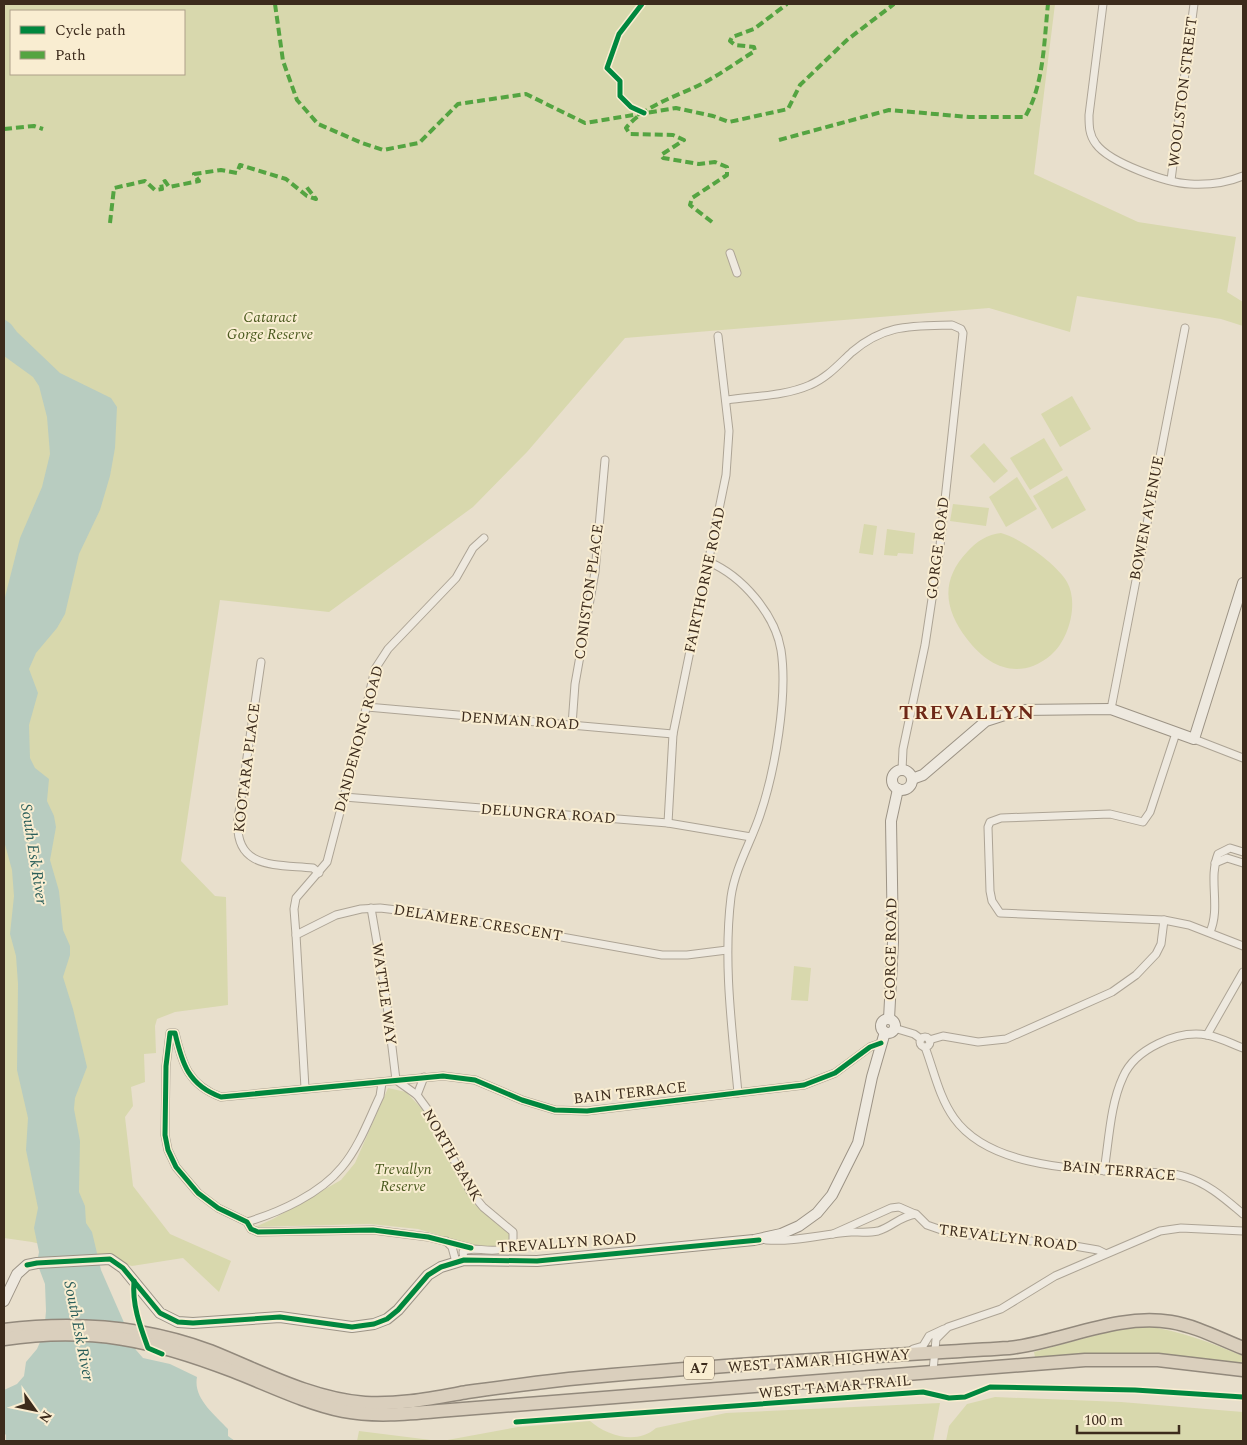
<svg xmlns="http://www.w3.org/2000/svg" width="1247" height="1445" viewBox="0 0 1247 1445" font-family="Spectral,serif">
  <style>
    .green { fill: #d8d8ad; fill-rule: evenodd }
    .water { fill: #b8ccc0 }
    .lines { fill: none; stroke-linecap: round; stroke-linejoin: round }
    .street-casing { stroke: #ada495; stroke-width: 9 }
    .secondary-casing { stroke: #9c9385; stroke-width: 12 }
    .highway-casing { stroke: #92897c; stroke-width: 15 }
    .street { stroke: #eee9df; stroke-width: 7 }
    .secondary { stroke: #eee9df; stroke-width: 10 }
    .highway { stroke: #dacfbd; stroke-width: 12 }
    .quiet { stroke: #54a441; stroke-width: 4; stroke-dasharray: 8 4; stroke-linecap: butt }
    .cycleway-casing { stroke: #f9edd1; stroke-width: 8 }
    .cycleway { stroke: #00873e; stroke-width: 5 }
    .labels { text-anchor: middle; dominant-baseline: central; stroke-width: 4; stroke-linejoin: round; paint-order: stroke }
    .shield { fill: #f9edd1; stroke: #756552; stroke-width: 1 }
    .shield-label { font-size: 14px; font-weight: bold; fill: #3c2b1c }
    .street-label { font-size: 15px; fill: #3c2b1c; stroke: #f9edd1 }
    .park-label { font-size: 15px; font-style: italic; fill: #4c5b20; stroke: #f9edd1 }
    .water-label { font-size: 16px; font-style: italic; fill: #2a5e5a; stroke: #f9edd1 }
    .district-label { font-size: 20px; font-weight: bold; letter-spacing: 1px; fill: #6e2817; stroke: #f9edd1 }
  </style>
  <rect width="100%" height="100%" fill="#e8dfcc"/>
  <g class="green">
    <path d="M4,4H1055L1034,174L1138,222L1236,237L1227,292L1243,302V326L1221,319L1077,296L1070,332L989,308L625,338L527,452L473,507L329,612L220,600L181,861L215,896L226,897L228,1005L175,1012L157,1019L155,1026L156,1053L144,1054L145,1082L131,1087L133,1106L125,1117L133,1186L170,1234L231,1261L219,1292L183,1258L132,1266L32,1242L4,1238ZM11,11H184V74H11Z"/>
    <polygon points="1072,396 1091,429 1060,447 1041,414"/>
    <polygon points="1044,438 1063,470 1030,490 1010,458"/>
    <polygon points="984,443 1008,471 994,483 970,456"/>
    <polygon points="1067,476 1086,510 1052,529 1033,496"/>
    <polygon points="1017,477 1037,509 1006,527 989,497"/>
    <polygon points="953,504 989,508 986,526 950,521"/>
    <polygon points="864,524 877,526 873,555 859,553"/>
    <polygon points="887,529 915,533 913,554 898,553 897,556 884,555"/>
    <path d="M1001,533C1020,538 1057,564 1067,582C1079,603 1069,640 1051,655C1020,681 989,668 967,639C944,609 940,580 968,551C976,542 988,534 1001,533Z"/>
    <polygon points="794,966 811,968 808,1001 791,1000"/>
    <polygon points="388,1088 406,1092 423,1110 463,1188 474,1204 509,1233 509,1241 504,1244 486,1249 418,1229 370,1224 255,1227 273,1219 341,1180 355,1163"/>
    <path d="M1146,1326C1181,1331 1211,1343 1243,1356V1365L1132,1353L1035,1357L1034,1352L1108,1332Z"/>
    <polygon points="995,1397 1121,1402 1243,1412 1243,1441 946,1441 949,1426 967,1404"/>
    <path d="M940,1403L933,1441H442L518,1427L590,1421C607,1436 637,1445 656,1428L726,1413Z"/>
    <polygon points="359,1431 439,1441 357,1441"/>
  </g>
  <path class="water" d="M4,319L11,324L17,332L60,373L111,398L117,407L115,448L110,476L100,510L79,554L65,614L57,628L36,653L29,669L38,693L29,725L30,758L35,768L49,779L47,801L54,816L56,827L50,860L59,891L63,930L70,946V955L63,977L73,1009L87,1067L75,1098L74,1109L80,1141L79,1192L85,1206L86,1223L92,1232L101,1270L136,1350L143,1358L170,1364L197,1377C193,1398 214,1414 228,1429V1436L235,1441H6V1435L4,1433V1390L17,1384L24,1376L26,1362L37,1349L44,1333L46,1311L45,1284L37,1263L39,1252L34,1228L38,1208L26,1150L28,1118L17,1070L18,984L16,956L10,934L14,896L12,870L4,841V601L20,538L42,487L50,454L47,417L39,386L33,377L4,356Z"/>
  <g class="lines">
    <g class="street-casing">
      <g id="street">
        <path d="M1103,4L1089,115C1089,126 1089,135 1096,144C1110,163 1167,183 1190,184C1208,185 1226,183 1243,176"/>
        <polyline points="1171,180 1194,4"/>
        <polyline points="730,253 737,273"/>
        <path d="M727,400C754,396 785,396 810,385C827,378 839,364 852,352C885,324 911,326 952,325L961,329L963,333L940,546L925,645L903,749L902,770"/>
        <path d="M709,562C742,576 775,614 781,650C788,696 775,771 760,815C751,842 735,868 731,897C723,962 732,1028 738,1093"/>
        <path d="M261,662L238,819C234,870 276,864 313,868L319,873"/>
        <polyline points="367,707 673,734"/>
        <polyline points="1111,709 1185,328"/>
        <polyline points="572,725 575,684 595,572 605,460"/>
        <polyline points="1194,739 1243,758"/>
        <polyline points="344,797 668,823 751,837"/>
        <polyline points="668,823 673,734 726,475 729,431 718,336"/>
        <polyline points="1215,863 1227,858 1243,863"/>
        <path d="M371,908L385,989L396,1080L417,1095L428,1110L470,1191L483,1207L513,1232V1242C498,1259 472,1243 463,1252L464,1260"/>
        <polyline points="1164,920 1000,913 992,901 990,891 988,827 990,822 1001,818 1110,814 1143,822 1150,812 1176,733"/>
        <path d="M1210,932C1221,907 1208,879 1218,854L1230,848L1243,852"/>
        <polyline points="296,935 294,909 296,898 327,862 358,743 375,669 388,649 456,578 473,548 484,538"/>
        <polyline points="894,1028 914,1034 921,1039"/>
        <polyline points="1207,1035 1243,972"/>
        <circle cx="925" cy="1042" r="5"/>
        <polyline points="929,1040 943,1036 978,1042 1006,1039 1112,992 1136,975 1156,954 1161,944 1164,920 1189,925 1243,946"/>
        <path d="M925,1047C934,1071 939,1097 954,1118C988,1166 1071,1169 1126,1172C1146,1173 1167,1171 1186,1177C1209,1184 1225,1199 1243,1214"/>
        <polyline points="305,1088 296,935 336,915 361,909 380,908 439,915 662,955 687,955 727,950"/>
        <polyline points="417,1095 424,1077"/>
        <path d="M1104,1171C1109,1141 1110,1105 1123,1077C1135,1049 1177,1030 1207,1035C1219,1037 1232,1044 1243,1048"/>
        <path d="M247,1222C280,1212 320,1194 342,1167C359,1147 369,1119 380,1096L382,1083"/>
        <polyline points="833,1234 891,1208 899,1207 915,1214"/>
        <path d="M766,1240C797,1242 822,1234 851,1232C860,1232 869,1233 878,1231C892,1227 900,1216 916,1214L927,1225L950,1233L1063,1244L1098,1250L1104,1253"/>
        <polyline points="446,1241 452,1247 456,1262"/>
        <path d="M471,1248L428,1237L373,1230L258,1232L251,1229L247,1222L218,1208L198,1193L176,1167L168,1150L165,1135L166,1066L170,1033H175C182,1063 188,1085 221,1097L443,1076L475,1080L522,1100L555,1110L587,1111L804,1085L835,1073L870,1047L881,1043"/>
        <polyline points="913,1349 923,1346 929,1336 944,1329"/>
        <polyline points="933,1371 936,1339 948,1327 1001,1309 1055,1276 1160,1231 1181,1228 1243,1231"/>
      </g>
    </g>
    <g class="secondary-casing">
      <g id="secondary">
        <circle cx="902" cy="780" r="10"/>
        <polyline points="912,779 923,775 986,721 1020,710 1111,709 1194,739 1243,583"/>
        <polyline points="889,1019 893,942 891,821 898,789"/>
        <circle cx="888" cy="1026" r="7"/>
        <polyline points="4,1301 17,1274 27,1265 37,1263 110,1259 123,1268 160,1313 178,1322 193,1323 280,1317 352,1327 374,1324 387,1319 398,1310 428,1275 441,1267 464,1260 537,1261 754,1240 781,1234 799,1226 817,1213 832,1195 858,1143 872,1077 885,1032"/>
      </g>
    </g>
    <g class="highway-casing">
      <g id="highway">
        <path d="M4,1330C75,1321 143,1326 210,1351C260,1371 311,1399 365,1403C400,1405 433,1398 467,1392C501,1387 535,1383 569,1379C715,1365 862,1357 1009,1348C1063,1342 1116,1313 1171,1322C1196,1326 1220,1339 1243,1348"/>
        <path d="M4,1339C90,1326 153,1340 233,1371C269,1385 305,1403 343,1411C374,1417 406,1414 438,1411L1085,1360H1158L1243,1370"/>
      </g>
    </g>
    <use href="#street" class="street"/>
    <use href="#secondary" class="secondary"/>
    <use href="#highway" class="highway"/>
    <g class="quiet">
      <polyline points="275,4 283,61 297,100 318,124 362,143 383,150 419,143 458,104 526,94 585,123 676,108 713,116 729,122 788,109 800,85 847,40 894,4"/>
      <polyline points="4,129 34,126 43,129"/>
      <path d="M779,140L889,110L969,117H1025C1044,85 1044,41 1048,4"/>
      <path d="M712,222L690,205L692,198L727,175V167L715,162L699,164L663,158L661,155L684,140L673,135L630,134L626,128C646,103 683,95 709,80C725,71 740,60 755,51L754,47L735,45L730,41L732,37L754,29L787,4"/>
      <polyline points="110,223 114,188 145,181 155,190 162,189 161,183 165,181 169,187 199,181 194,174 221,170 237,173 240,165 286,179 307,196 316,199 305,185"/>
    </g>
    <g class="cycleway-casing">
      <g id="cycleway">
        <polyline points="642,4 619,34 607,68 620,81 620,96 631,107 644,113"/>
        <path d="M471,1248L428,1237L373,1230L258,1232L251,1229L247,1222L218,1208L198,1193L176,1167L168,1150L165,1135L166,1066L170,1033H175C182,1063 188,1085 221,1097L443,1076L475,1080L522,1100L555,1110L587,1111L804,1085L835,1073L870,1047L881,1043"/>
        <polyline points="27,1265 37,1263 110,1259 123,1268 160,1313 178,1322 193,1323 280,1317 352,1327 374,1324 387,1319 398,1310 428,1275 441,1267 464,1260 537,1261 759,1240"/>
        <path d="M134,1281C132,1305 140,1326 148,1348L162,1354"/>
        <polyline points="516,1422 923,1392 949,1398 965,1397 990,1387 1135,1390 1243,1397"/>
      </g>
    </g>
    <use href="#cycleway" class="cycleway"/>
  </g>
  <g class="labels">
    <rect class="shield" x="684" y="1356.5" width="30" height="23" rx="4"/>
    <g class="shield-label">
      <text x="699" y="1368">A7</text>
    </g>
    <g class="street-label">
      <text transform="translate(1183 92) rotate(-83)">WOOLSTON STREET</text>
      <text transform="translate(1147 518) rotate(-79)">BOWEN AVENUE</text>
      <text transform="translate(938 548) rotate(-83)">GORGE ROAD</text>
      <text transform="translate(705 580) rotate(-78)">FAIRTHORNE ROAD</text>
      <text transform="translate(589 592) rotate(-82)">CONISTON PLACE</text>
      <text transform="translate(520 721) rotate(4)">DENMAN ROAD</text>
      <text transform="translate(359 739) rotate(-75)">DANDENONG ROAD</text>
      <text transform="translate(247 768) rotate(-83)">KOOTARA PLACE</text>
      <text transform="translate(548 814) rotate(4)">DELUNGRA ROAD</text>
      <text transform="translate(478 923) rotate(9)">DELAMERE CRESCENT</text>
      <text transform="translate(891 949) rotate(-89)">GORGE ROAD</text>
      <text transform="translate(384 994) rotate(82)">WATTLE WAY</text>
      <text transform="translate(630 1093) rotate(-6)">BAIN TERRACE</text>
      <text transform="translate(452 1155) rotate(60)">NORTH BANK</text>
      <text transform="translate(1119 1171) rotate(5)">BAIN TERRACE</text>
      <text transform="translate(1008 1238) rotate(7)">TREVALLYN ROAD</text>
      <text transform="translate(567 1243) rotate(-4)">TREVALLYN ROAD</text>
      <text transform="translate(819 1361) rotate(-4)">WEST TAMAR HIGHWAY</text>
      <text transform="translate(835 1387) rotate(-5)">WEST TAMAR TRAIL</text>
    </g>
    <g class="park-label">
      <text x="270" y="317">Cataract<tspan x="270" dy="17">Gorge Reserve</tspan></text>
      <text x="403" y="1169">Trevallyn<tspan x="403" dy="17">Reserve</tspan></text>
    </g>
    <g class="water-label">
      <text transform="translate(34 854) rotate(81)">South Esk River</text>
      <text transform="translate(79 1331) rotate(79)">South Esk River</text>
    </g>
    <g class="district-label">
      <text x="967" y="713">TREVALLYN</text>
    </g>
  </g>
  <rect width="1247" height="1445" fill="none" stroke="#3c2b1c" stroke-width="10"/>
  <rect x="10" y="10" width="175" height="65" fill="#f9edd1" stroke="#ad9f89"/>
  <rect x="20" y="26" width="25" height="8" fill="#00873e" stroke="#ad9f89"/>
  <text x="55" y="35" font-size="15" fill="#3c2b1c">Cycle path</text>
  <rect x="20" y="51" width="25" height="8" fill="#54a441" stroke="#ad9f89"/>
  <text x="55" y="60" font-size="15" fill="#3c2b1c">Path</text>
  <g transform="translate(35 1410) rotate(123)" stroke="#f9edd1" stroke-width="4" paint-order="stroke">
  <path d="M0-4L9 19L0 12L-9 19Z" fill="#3c2b1c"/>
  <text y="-8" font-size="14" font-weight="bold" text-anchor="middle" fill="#3c2b1c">N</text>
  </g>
  <path d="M1077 1425v8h102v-8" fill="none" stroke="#3c2b1c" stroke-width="2.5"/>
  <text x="1084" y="1425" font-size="15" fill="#3c2b1c" stroke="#f9edd1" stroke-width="4" paint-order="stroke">100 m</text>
</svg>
